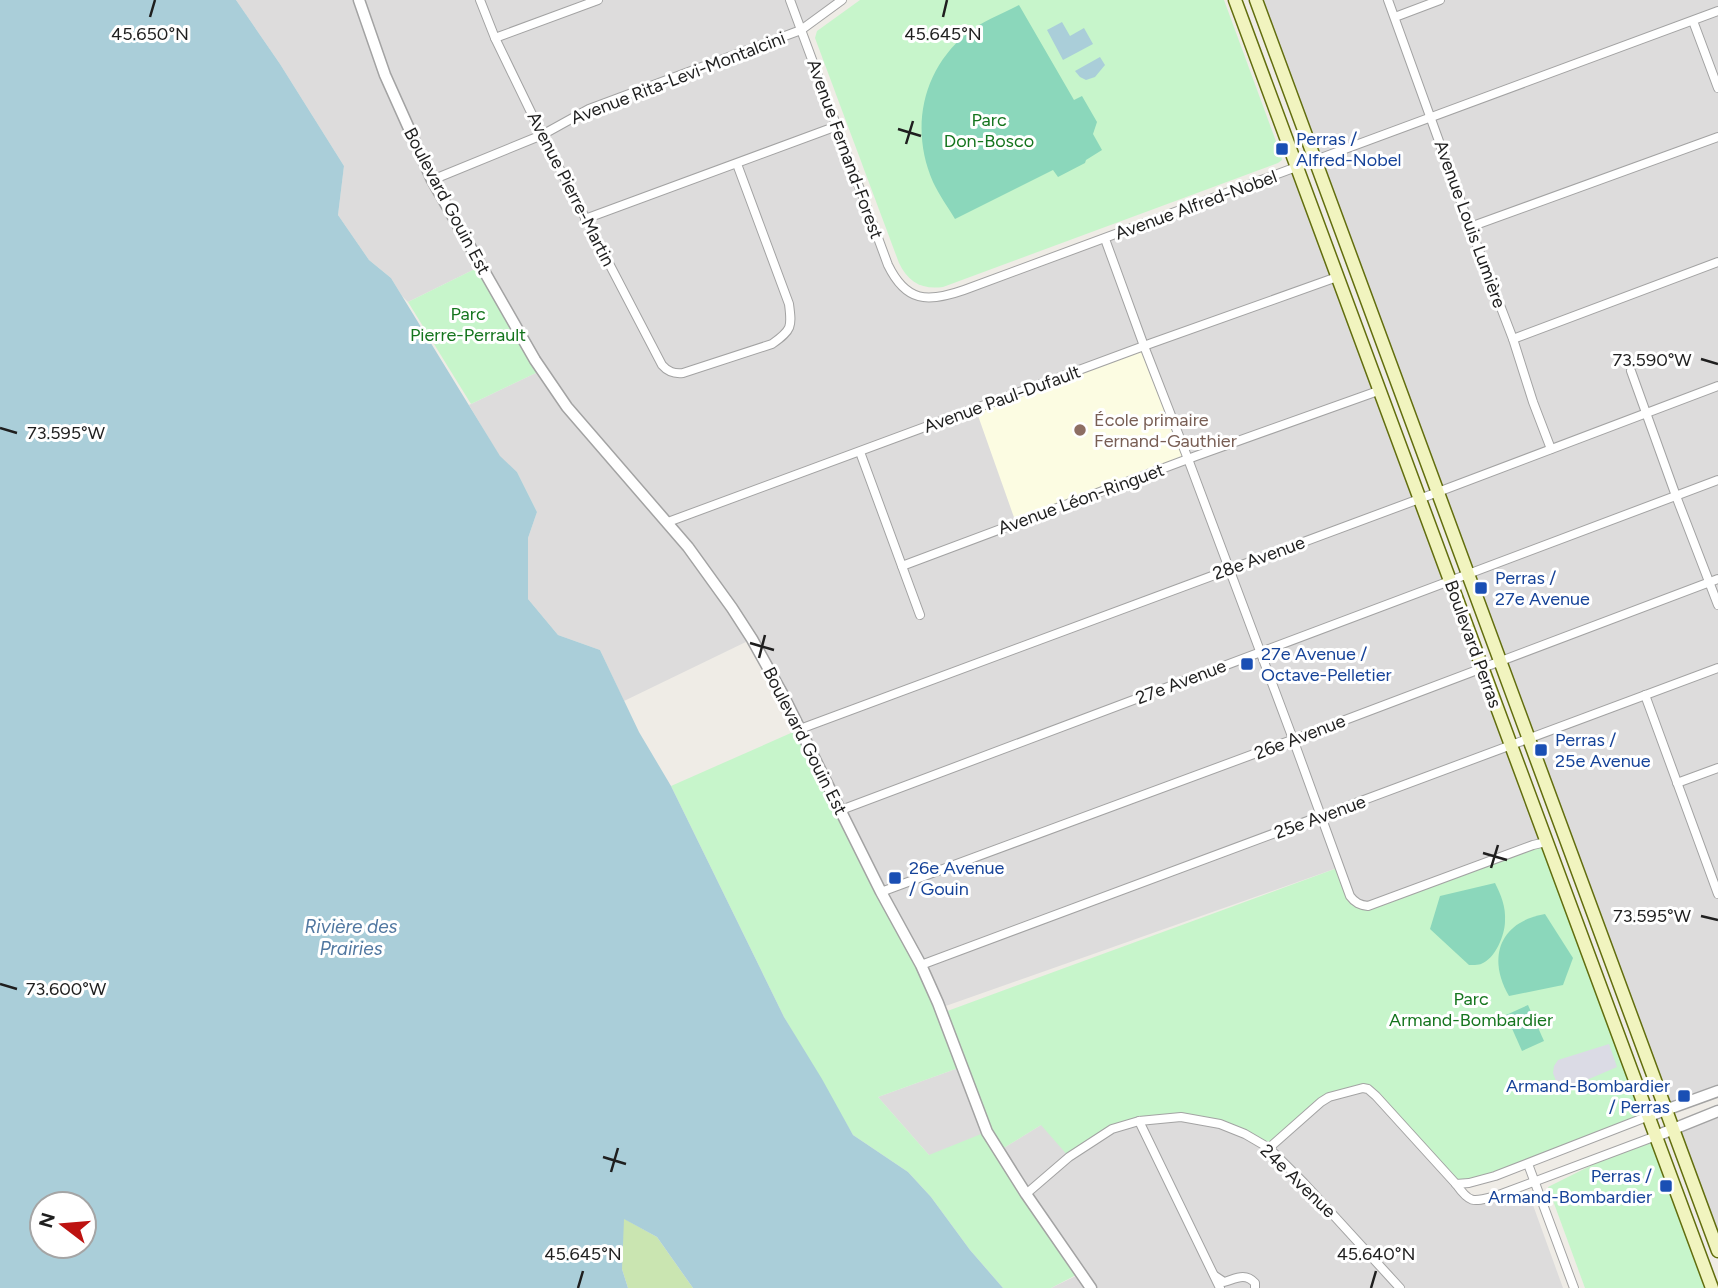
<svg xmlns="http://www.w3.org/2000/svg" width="1718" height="1288" viewBox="0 0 1718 1288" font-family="Figtree,sans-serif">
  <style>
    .residential { fill: #dddcdc }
    .education { fill: #fcfce2 }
    .grass { fill: #cae5b1 }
    .park { fill: #c7f5cb; fill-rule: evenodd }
    .pitch { fill: #8bd7bb }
    .plaza { fill: #dbdbe5 }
    .water { fill: #aaced9; fill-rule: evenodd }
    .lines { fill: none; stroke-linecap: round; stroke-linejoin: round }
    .minor-casing { stroke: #a3a3a3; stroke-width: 10 }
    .tertiary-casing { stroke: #a3a3a3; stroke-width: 13 }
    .secondary-casing { stroke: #626e0e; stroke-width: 15 }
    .minor { stroke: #fff; stroke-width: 8 }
    .tertiary { stroke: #fff; stroke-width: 10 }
    .secondary { stroke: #f1f4bf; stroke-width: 12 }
    .ticks { fill: none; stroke: #1f1f1f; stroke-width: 2.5 }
    .transit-dot { fill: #1a4fb4; stroke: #fff; stroke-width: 2.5 }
    .education-dot { fill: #8d6e63; stroke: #fff; stroke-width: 2.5 }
    .labels { text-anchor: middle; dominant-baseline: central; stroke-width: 6; stroke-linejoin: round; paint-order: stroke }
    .street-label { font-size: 18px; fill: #1f1f1f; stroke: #fff }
    .park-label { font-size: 18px; fill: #15751e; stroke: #fff }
    .transit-label { font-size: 18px; fill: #164399; stroke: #fff; text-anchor: start }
    .education-label { font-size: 18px; fill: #785e54; stroke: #fff; text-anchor: start }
    .water-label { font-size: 19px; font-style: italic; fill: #5077a0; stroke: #fff }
    .ticks-label { font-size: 18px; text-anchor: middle; fill: #1f1f1f; stroke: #fff; stroke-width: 6; stroke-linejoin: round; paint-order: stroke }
  </style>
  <rect width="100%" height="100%" fill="#efece6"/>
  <g class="residential">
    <polygon points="236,0 843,0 801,30 900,285 931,298 1296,168 1546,842 1368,906 1358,904 1340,867 940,1008 752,639 624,701 600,650 558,635 528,599 528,538 537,512 517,472 500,457 469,405 542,370 481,266 408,302 402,296 391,278 369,260 338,215 344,166 280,64"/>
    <polygon points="1256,0 1718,0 1718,1091 1666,1109"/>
    <polygon points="961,1067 1002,1149 1041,1125 1112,1129 1139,1121 1321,1102 1368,1089 1476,1201 1529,1194 1563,1288 1051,1288 1080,1274 929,1155 878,1097"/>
    <polygon points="1718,1117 1718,1240 1681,1131"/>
  </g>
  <polygon class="education" points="1144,346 1188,459 1016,523 976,410"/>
  <polygon class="grass" points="623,1218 657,1237 693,1288 628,1288 622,1269"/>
  <g class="park">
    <path d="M860,0H1224L1281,155L1282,160L1278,163L943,287C922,290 908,282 899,263L815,38L817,31Z"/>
    <polygon points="481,266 542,370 471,404 408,302"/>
    <path d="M800,729L942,1013L1340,867L1350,896L1363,905L1546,842L1649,1116L1528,1164L1456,1184L1367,1089L1329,1097L1269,1148L1245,1134L1181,1117L1112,1129L1069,1157L1041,1125L1002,1149L1080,1273L1051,1288H1003L970,1250L931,1197L908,1172L853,1135L784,1017L671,786ZM961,1067L986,1132L929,1155L878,1097Z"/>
    <polygon points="1656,1136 1712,1288 1585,1288 1548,1187 1638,1142"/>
  </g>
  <g class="pitch">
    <path d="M1019,5L1074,100L1082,96L1097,122L1093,134L1102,150L1086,160L1085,163L1058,177L1053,170L955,219C948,207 939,195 933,182C910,129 922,71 966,34C981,22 1002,14 1019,5Z"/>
    <path d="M1495,883C1501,895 1506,907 1505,921C1505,935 1495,959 1481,964C1480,965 1470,965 1469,965L1430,929L1440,896Z"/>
    <path d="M1545,914L1573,958L1563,985L1509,996C1487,958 1499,922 1545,914Z"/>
    <polygon points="1528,1005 1544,1041 1522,1051 1506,1015"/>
  </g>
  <polygon class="plaza" points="1609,1044 1617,1067 1575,1085 1565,1086 1556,1081 1553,1073 1554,1066 1558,1060"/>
  <g class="water">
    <path d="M0,0H236L280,64L344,166L338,215L369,260L391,278L500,456L517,472L537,512L528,538V599L558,635L600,650L639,732L671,786L784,1017L822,1079L853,1135L908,1172L931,1197L970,1250L1003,1288H693L657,1237L624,1219L622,1269L628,1288H0ZM42,1204H84V1246H42Z"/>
    <polygon points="1062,22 1070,36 1084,28 1093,44 1063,60 1047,30"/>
    <polygon points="1100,57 1105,65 1095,77 1086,80 1080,77 1075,71"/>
  </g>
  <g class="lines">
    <g class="minor-casing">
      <g id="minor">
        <path d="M480,0L495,38L542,135L662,365C668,372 674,374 683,373L772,344C792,330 792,327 789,304L737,164"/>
        <path d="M790,0L888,265C906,302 927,303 964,290L1718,11"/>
        <polyline points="1388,0 1470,227 1513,339 1533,402 1551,449"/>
        <polyline points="1395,17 1440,0"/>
        <polyline points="1693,21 1718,88"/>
        <polyline points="495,38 598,0"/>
        <polyline points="432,180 542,135 589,109 801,30 842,0"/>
        <polyline points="585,219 837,126"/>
        <polyline points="1470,227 1718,137"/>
        <path d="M1105,239L1144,346L1188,459L1293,739L1350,896C1355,903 1360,905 1368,906L1533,845L1546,842"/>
        <polyline points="1513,339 1718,262"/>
        <polyline points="1631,371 1676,496 1718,605"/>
        <polyline points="860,452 920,615"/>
        <polyline points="668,522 1152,343 1337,277"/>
        <polyline points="902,566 1196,456 1378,391"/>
        <polyline points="1645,695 1718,894"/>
        <polyline points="800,729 1438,492 1718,386"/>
        <polyline points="1677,783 1718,768"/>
        <polyline points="841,810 1718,480"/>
        <polyline points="881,892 1308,734 1718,579"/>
        <polyline points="921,965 1718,668"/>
        <polyline points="1139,1121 1220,1288"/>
        <path d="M1269,1148L1321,1102L1329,1097L1363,1088L1368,1089L1376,1096L1456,1184C1470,1204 1473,1202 1496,1196L1656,1136"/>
        <polyline points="1528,1164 1574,1288"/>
        <polyline points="1456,1184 1469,1183 1495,1176 1649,1116"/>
        <polyline points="1026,1194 1069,1157 1112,1129 1139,1121 1181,1117 1220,1124 1245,1134 1269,1148 1304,1183 1400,1288"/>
        <path d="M1215,1276L1224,1282C1235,1279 1245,1272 1255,1283V1288"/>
      </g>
    </g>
    <g class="tertiary-casing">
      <g id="tertiary">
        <polyline points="359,0 385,75 432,180 535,360 567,407 688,547 732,608 752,639 783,695 881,892 921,965 938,1003 987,1132 1026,1194 1091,1288"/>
        <polyline points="1649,1116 1718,1091"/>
        <polyline points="1656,1136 1718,1111"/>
      </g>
    </g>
    <g class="secondary-casing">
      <g id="secondary">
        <polyline points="1235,0 1712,1288"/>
        <polyline points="1256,0 1718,1251"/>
      </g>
    </g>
    <use href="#minor" class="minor"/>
    <use href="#tertiary" class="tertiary"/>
    <use href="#secondary" class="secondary"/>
  </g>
  <path class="ticks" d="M150,17L155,0M943,17L947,0M898,129L921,136M906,144L913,121M1701,359L1718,364M0,428L17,433M750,643L774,650M759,658L765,635M1483,853L1507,860M1491,868L1498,845M1701,916L1718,920M0,984L17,989M603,1157L626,1164M611,1172L618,1148M578,1288L583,1271M1371,1288L1376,1271"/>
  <g class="transit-dot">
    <rect x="1275" y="142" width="14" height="14" rx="3.5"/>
    <rect x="1474" y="581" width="14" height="14" rx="3.5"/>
    <rect x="1240" y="657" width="14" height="14" rx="3.5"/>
    <rect x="1534" y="743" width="14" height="14" rx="3.5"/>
    <rect x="888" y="871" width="14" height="14" rx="3.5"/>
    <rect x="1677" y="1089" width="14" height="14" rx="3.5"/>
    <rect x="1659" y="1179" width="14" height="14" rx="3.5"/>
  </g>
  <circle class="education-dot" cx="1080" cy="430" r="7"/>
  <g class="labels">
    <g class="street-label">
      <text transform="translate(678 78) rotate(-21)">Avenue Rita-Levi-Montalcini</text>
      <text transform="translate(845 149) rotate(70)">Avenue Fernand-Forest</text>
      <text transform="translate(571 189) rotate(63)">Avenue Pierre-Martin</text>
      <text transform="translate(447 201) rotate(62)">Boulevard Gouin Est</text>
      <text transform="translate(1196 205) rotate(-20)">Avenue Alfred-Nobel</text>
      <text transform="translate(1470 224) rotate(70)">Avenue Louis Lumière</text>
      <text transform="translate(1002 399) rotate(-20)">Avenue Paul-Dufault</text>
      <text transform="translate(1081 499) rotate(-20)">Avenue Léon-Ringuet</text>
      <text transform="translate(1259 558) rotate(-20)">28e Avenue</text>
      <text transform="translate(1473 644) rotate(70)">Boulevard Perras</text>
      <text transform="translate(1181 682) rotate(-21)">27e Avenue</text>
      <text transform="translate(1300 737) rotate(-21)">26e Avenue</text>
      <text transform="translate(805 741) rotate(63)">Boulevard Gouin Est</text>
      <text transform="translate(1320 817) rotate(-20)">25e Avenue</text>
      <text transform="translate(1298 1181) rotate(44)">24e Avenue</text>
    </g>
    <g class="park-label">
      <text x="989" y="120">Parc<tspan x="989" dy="21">Don-Bosco</tspan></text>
      <text x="468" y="314">Parc<tspan x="468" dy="21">Pierre-Perrault</tspan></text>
      <text x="1471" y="999">Parc<tspan x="1471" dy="21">Armand-Bombardier</tspan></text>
    </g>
    <g class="transit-label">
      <text x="1296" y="139">Perras /<tspan x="1296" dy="21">Alfred-Nobel</tspan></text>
      <text x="1495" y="578">Perras /<tspan x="1495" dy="21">27e Avenue</tspan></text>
      <text x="1261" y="654">27e Avenue /<tspan x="1261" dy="21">Octave-Pelletier</tspan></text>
      <text x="1555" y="740">Perras /<tspan x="1555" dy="21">25e Avenue</tspan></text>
      <text x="909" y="868">26e Avenue<tspan x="909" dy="21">/ Gouin</tspan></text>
      <text x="1670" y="1086" text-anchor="end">Armand-Bombardier<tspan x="1670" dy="21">/ Perras</tspan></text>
      <text x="1652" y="1176" text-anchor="end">Perras /<tspan x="1652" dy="21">Armand-Bombardier</tspan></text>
    </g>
    <g class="education-label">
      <text x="1094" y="420">École primaire<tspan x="1094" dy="21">Fernand-Gauthier</tspan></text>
    </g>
    <g class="water-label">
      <text x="351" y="926">Rivière des<tspan x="351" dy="22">Prairies</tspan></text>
    </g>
  </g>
  <g class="ticks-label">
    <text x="150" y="40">45.650°N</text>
    <text x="943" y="40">45.645°N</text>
    <text x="1652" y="366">73.590°W</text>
    <text x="66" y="439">73.595°W</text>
    <text x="1652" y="922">73.595°W</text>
    <text x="66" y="995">73.600°W</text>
    <text x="583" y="1260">45.645°N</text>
    <text x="1376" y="1260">45.640°N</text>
  </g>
  <g transform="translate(63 1225) rotate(286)"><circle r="33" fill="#ffffff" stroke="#a5a5a5" stroke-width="2"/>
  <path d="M0-5L12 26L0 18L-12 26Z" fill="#bd1311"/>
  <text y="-10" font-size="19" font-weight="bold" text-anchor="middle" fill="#1f1f1f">N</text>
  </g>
</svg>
